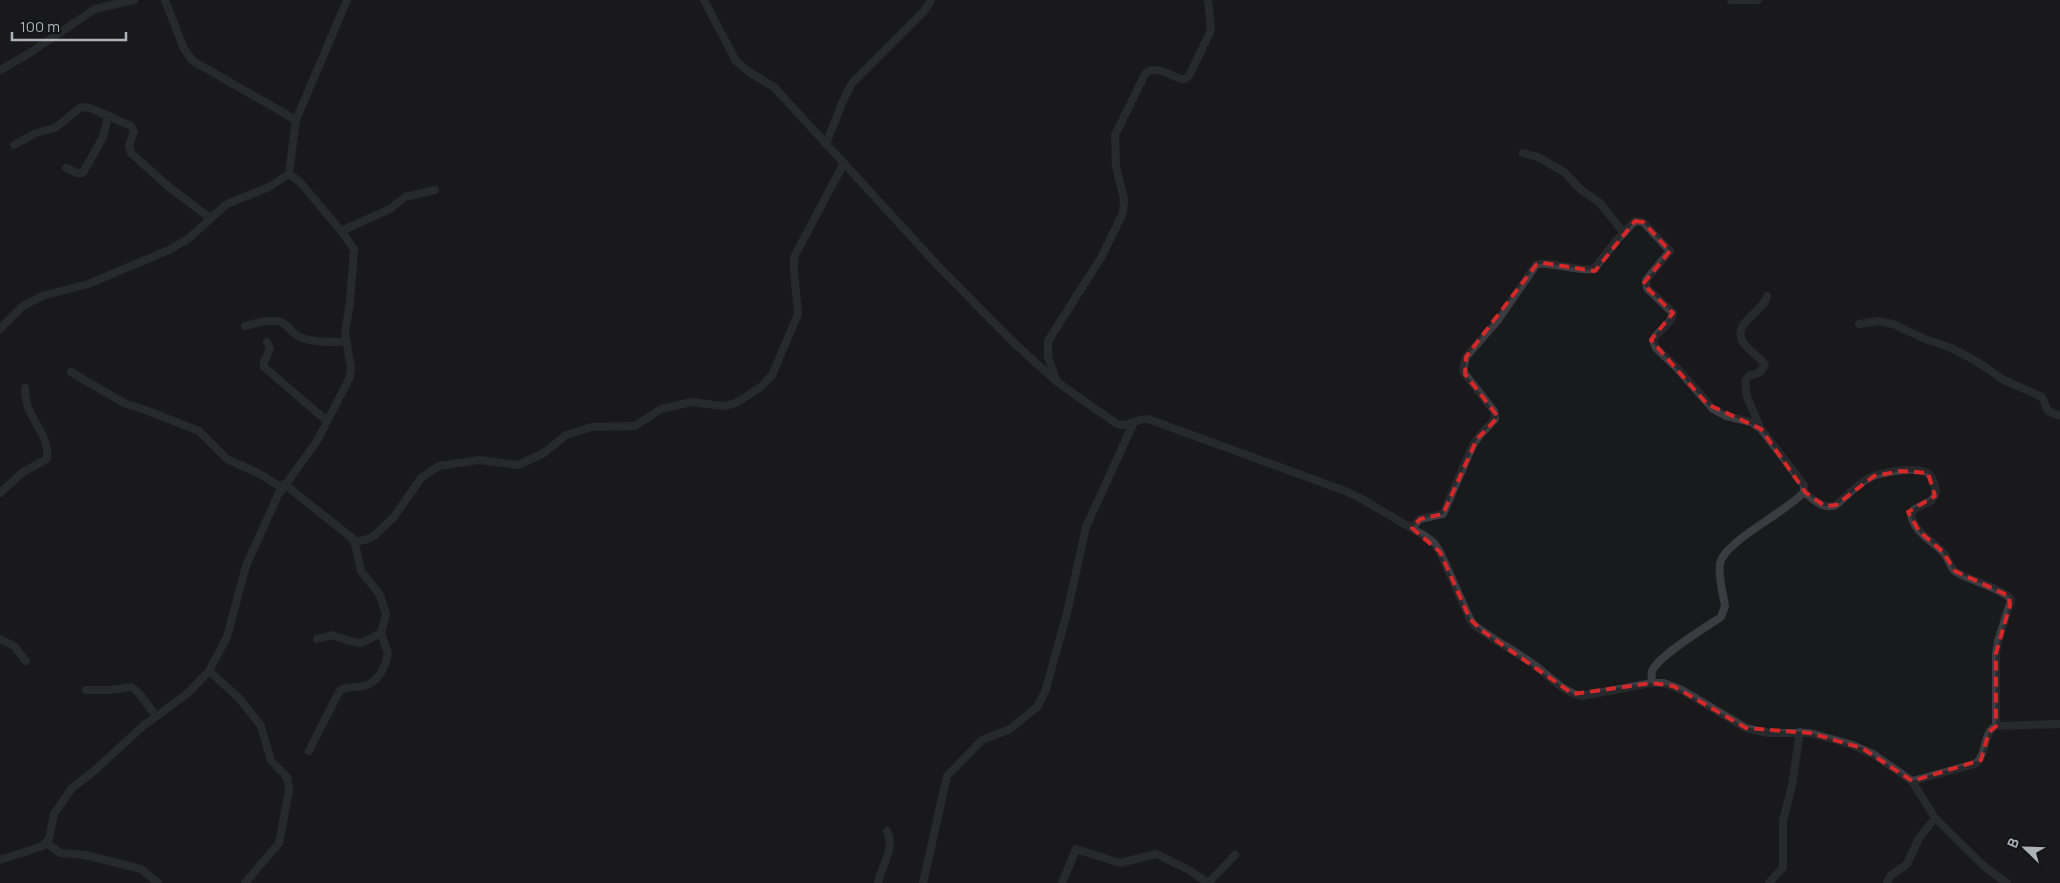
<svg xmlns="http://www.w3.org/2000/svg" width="2060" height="883" viewBox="0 0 2060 883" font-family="Manrope,sans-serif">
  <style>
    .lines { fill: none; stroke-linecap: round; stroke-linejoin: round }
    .minor { stroke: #3a3c41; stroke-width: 8 }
    .marked { fill: none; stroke: #d62828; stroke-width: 4; stroke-dasharray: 10 6; stroke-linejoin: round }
  </style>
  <rect width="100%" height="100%" fill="#191a1c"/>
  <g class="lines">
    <g class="minor">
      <polyline points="165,0 184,49 193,61 296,120"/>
      <path d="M704,0L736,61L749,72L774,87L940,268L1012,341L1057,382L1117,424C1129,428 1136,418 1148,419L1345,491L1360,498L1425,536L1434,543L1440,552L1470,619L1474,625C1493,640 1514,650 1533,664C1550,676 1562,692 1582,696L1652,683H1664L1682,690L1746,728L1768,733H1810L1850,744L1873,754L1912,781L1935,818L1986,868L2007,883"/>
      <polyline points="1731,0 1758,0"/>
      <polyline points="0,70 28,54 95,9 134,0"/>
      <polyline points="826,144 842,103 852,83 925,10 931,0"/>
      <polyline points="14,145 36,133 55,128 81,107 90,108 131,126 134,132 129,146 131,153 169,187 210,218"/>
      <polyline points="1523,153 1538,157 1564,172 1580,189 1600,203 1624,233"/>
      <polyline points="66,168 77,173 82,173 84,171 103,137 108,116"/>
      <polyline points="341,231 390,209 405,197 435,190"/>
      <polyline points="1859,324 1878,321 1893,324 1925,339 1949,347 1976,361 2004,380 2042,397 2048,411 2060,416"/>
      <path d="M245,326C257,323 277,316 287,326C292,331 295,336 302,338C317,343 332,342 346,342"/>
      <polyline points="0,329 23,306 42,296 88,284 169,250 189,238 227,204 269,187 289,174 296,120 347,0"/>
      <polyline points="267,342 270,349 264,362 264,367 327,421"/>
      <polyline points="71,372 124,403 148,411 199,431 227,459 260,474 282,488"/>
      <path d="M1056,379L1048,357V341L1102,256L1123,213L1124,199L1116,167L1115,135L1145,74C1154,64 1170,75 1181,79H1185L1189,76L1211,30L1208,0"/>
      <path d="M1760,427L1747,397L1745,381L1749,376L1760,372L1765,365C1759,356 1749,351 1743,342C1731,323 1764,312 1767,296"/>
      <path d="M284,484L352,538L356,547L361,571L380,595L386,614L381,633L388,653C386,666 378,683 364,686C356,688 348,686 340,690L309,751"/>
      <path d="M0,493L23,472L47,459C51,432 23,417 25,388"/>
      <path d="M1412,528L1420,519L1443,514L1473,445L1480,435L1495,419L1494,411L1465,374L1463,369L1466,357L1498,320L1536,265C1544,260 1580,272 1594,269L1615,242L1635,221L1643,222L1670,251L1646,280L1647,288L1673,313C1672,324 1658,330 1653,340L1656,348L1677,368L1713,409L1726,416L1751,422L1761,429L1804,485V492C1814,500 1823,510 1836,505C1847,496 1857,484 1869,478C1880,472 1916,467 1926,472C1932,475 1936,486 1936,492C1934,506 1916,503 1911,514C1914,532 1931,540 1943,552C1949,558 1949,567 1956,572C1968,580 2007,590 2011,600L1998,641L1996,653V726"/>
      <polyline points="354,542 368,539 375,535 394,517 421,478 439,466 479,460 518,465 544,453 566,435 592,427 635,426 661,409 691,402 723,406 733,404 744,398 762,386 772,375 798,314 794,272 794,257 844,163"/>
      <polyline points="0,639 14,646 26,661"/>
      <polyline points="317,639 332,635 349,641 361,643 381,633"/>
      <polyline points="209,671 239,698 261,726 271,761 287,777 289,790 279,843 245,883"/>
      <path d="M1652,683C1652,679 1651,675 1652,671C1658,656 1706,627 1721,617L1725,606C1723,593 1718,577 1720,564C1723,542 1788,511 1804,492"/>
      <polyline points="86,690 110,690 131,687 138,692 156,716"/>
      <path d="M1912,781L1975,764C1988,755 1982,733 1996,726L2060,724"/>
      <polyline points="47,843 60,853 85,855 141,869 158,883"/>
      <polyline points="0,860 43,846 49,838 54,814 72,788 94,771 143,726 188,693 209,671 227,637 246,566 278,495 317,441 350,377 351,368 345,333 350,302 354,249 341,231 300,182 289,174"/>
      <path d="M878,883C881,866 896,848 887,831"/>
      <polyline points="923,883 947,776 982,740 1010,729 1037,707 1045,692 1067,613 1086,527 1134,422"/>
      <polyline points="1062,883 1076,849 1120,863 1156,854 1189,870 1208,883 1235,855"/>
      <polyline points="1769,883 1783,867 1783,821 1792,785 1800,732"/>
      <polyline points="1887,883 1890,876 1907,864 1919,838 1935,818"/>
    </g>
  </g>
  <path d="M0 0H2060V883H0ZM1635,221L1643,222L1670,251L1643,284L1673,313L1651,340L1707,404L1761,429L1806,493L1825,506L1836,505L1874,476L1901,471L1928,473L1935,496L1908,512L1919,531L1943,552L1955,571L2009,596L2010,605L1996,653V726L1989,732L1981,760L1912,781L1862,748L1810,733L1746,728L1673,686L1652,683L1573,694L1481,630L1470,619L1440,552L1412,528L1420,519L1443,514L1477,439L1498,417L1465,374L1466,357L1536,265L1543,263L1595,271Z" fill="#191a1c" fill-opacity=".55" fill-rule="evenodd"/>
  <path class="marked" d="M1635,221L1643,222L1670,251L1643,284L1673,313L1651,340L1707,404L1761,429L1806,493L1825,506L1836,505L1874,476L1901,471L1928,473L1935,496L1908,512L1919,531L1943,552L1955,571L2009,596L2010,605L1996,653V726L1989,732L1981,760L1912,781L1862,748L1810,733L1746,728L1673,686L1652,683L1573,694L1481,630L1470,619L1440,552L1412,528L1420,519L1443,514L1477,439L1498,417L1465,374L1466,357L1536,265L1543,263L1595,271Z"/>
  <g transform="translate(2025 848) rotate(293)" stroke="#141517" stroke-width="4" paint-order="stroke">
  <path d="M0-4L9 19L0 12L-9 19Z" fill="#acb3bb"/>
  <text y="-8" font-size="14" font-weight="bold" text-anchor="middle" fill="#acb3bb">B</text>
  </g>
  <path d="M12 32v8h114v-8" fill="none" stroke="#acb3bb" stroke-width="2.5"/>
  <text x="20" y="32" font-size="15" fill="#acb3bb" stroke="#141517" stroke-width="4" paint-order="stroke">100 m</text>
</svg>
